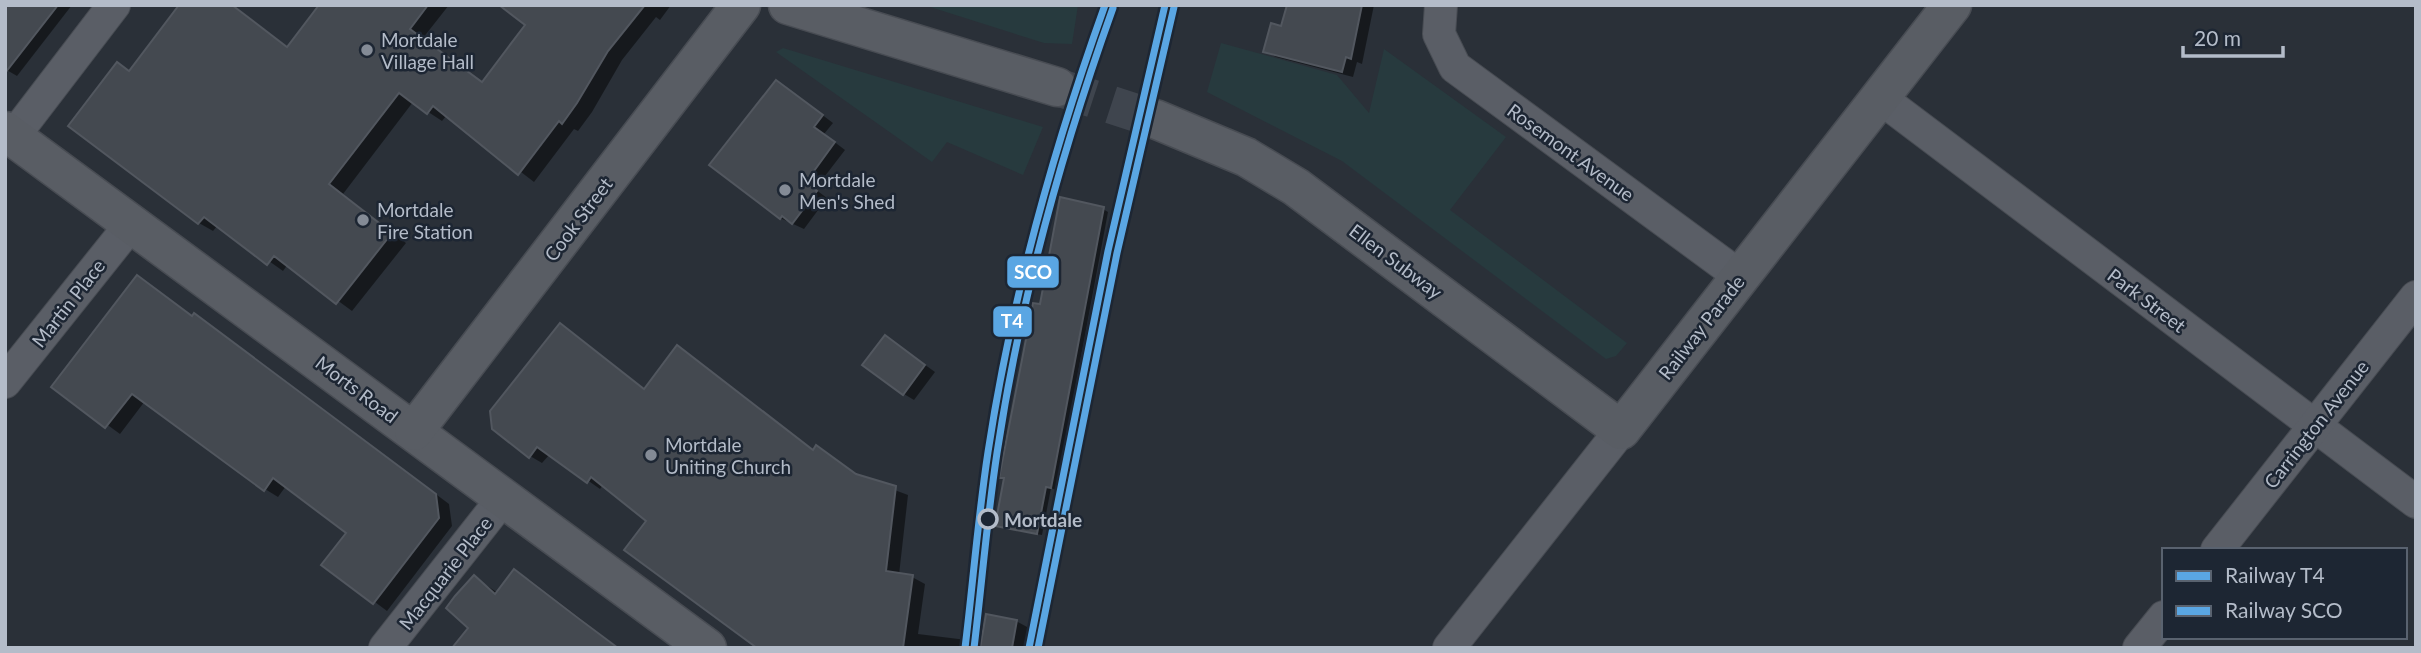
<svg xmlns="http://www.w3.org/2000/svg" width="2421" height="653" viewBox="0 0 2421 653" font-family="Lato,sans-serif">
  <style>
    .green { fill: #273a3e }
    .shadow { fill: #0007 }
    .building { fill: #444950; stroke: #52575f; stroke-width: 2 }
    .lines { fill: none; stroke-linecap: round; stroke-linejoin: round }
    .secondary-tunnel { stroke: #3f454e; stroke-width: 38; stroke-dasharray: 38 19; stroke-linecap: butt }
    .street-casing { stroke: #484c53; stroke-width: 34 }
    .secondary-casing { stroke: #484c53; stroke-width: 41 }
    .street { stroke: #5a5e66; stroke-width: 32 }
    .secondary { stroke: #595d64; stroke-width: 38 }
    .rail-1-casing { stroke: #1d2633; stroke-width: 12 }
    .rail-2-casing { stroke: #1d2633; stroke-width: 12 }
    .rail-1 { stroke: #5aa6e3; stroke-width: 7 }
    .rail-2 { stroke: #5aa6e3; stroke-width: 7 }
    .poi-dot { fill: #848b96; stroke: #1d2633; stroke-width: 2.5 }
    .stop-dot { fill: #1d2633; stroke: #b4bcc9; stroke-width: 3.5 }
    .labels { text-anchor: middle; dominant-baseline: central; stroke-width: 5; stroke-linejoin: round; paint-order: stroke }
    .poi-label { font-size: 19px; fill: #b4bcc9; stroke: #1d2633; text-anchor: start }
    .street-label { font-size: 19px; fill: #b4bcc9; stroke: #1d2633 }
    .stop-label { font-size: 19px; font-weight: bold; fill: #b4bcc9; stroke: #1d2633; text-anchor: start }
    .line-badge { stroke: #1d2633; stroke-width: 2.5 }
    .badge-label { font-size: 19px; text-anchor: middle; font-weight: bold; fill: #fff }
  </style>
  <rect width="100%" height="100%" fill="#2a3038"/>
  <g class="green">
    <polygon points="924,5 1078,5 1072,44 1044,43"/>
    <polygon points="1221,43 1337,75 1369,113 1384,49 1506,137 1450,210 1627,343 1616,356 1606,359 1342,161 1207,92"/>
    <polygon points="783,48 1043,127 1023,175 947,142 932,162 776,52"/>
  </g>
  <g class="shadow">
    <polygon points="5,5 72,5 17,76 5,69"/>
    <polygon points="181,5 233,5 289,48 321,5 449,5 423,38 483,83 528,24 518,5 671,5 660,20 656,17 622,60 592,112 578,131 574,129 534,182 447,115 442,121 413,102 343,194 406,243 352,311 288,264 283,271 218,225 213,231 199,223"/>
    <polygon points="1288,5 1374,5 1362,64 1357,62 1353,77 1276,57 1265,51 1282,28"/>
    <polygon points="788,89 833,123 824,134 845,150 815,189 827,198 804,229 780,218"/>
    <polygon points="1103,209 1108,212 1056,490 1051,488 1042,535 1002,528 997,525 1006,479 1001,477 1041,306"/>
    <polygon points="138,277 193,317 208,323 449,504 452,526 387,611 324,564 348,533 286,486 278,497 265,489 145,401 120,434 54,386"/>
    <polygon points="560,325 646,390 677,347 814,451 817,447 860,477 908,495 899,575 912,577 925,584 918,634 983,642 1016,621 1029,628 1026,648 761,648 648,521 603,485 600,489 550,454 542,463 530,456"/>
    <polygon points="896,344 935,372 914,400 904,394"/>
    <polygon points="514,572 530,580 619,648 454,648 470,628 474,577 498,593"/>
  </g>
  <g class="building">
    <polygon points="5,5 58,5 5,73"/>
    <polygon points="179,5 232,5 287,47 319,5 428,5 410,29 482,82 525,25 499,5 645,5 608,51 577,103 562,124 559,121 518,175 433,106 427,114 399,93 329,184 392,233 336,304 274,256 267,265 204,217 198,224 68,126 117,62 129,71"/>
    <polygon points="1287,5 1362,5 1351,59 1346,57 1342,72 1263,52 1271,23 1281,26"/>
    <polygon points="776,80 823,115 814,127 835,142 806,182 817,191 792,224 782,216 780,219 709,165"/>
    <polygon points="1060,197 1104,207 1051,488 1046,487 1037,534 995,526 1004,478 999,478 1033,303 1040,304"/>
    <polygon points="137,275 192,316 194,313 436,494 439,518 373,604 321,565 346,533 273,478 264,491 132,394 105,428 51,387"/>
    <polygon points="560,323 644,389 677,345 813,450 816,445 856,474 896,486 886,571 913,575 903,648 757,648 624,550 646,521 591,477 587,483 537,447 529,458 492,429 490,411"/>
    <polygon points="885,335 925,365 903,395 862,365"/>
    <polygon points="514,569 578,618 618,648 452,648 468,628 446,608 455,596 474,575 495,594"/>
    <polygon points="986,614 1017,620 1012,648 980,648"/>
  </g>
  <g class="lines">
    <polyline class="secondary-tunnel" points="1057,87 1155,119"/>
    <g class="street-casing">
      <g id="street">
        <polyline points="1441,5 1439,34 1455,67 1741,277"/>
        <polyline points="1879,97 2416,502"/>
        <polyline points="13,137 114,5"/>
        <polyline points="5,382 132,223"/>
        <polyline points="2217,550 2416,297"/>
        <polyline points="385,648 504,497"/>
        <polyline points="1449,648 1621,430"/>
        <polyline points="2139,648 2164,617"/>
      </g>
    </g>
    <g class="secondary-casing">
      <g id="secondary">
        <polyline points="788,5 1057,87"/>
        <polyline points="1155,119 1246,157 1296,187 1621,430 1952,5"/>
        <polyline points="5,131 707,648"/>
        <polyline points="414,431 741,5"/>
      </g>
    </g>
    <use href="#street" class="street"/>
    <use href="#secondary" class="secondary"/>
    <g class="rail-1-casing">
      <g id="rail-1">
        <path d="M965,648C973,583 978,517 988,452C1011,300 1053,150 1105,5"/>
        <polyline points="1029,648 1108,251 1165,5"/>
      </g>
    </g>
    <g class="rail-2-casing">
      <g id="rail-2">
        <path d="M974,648C982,583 987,518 997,453C1020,301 1061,153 1113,8"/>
        <polyline points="1038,648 1117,253 1174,7"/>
      </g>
    </g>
    <use href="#rail-1" class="rail-1"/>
    <use href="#rail-2" class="rail-2"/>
  </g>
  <g class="poi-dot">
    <circle cx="367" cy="50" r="7"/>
    <circle cx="785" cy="190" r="7"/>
    <circle cx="363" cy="220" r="7"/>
    <circle cx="651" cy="455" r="7"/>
  </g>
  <circle class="stop-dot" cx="988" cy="519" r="9"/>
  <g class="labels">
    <g class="poi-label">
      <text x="381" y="39">Mortdale<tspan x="381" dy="22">Village Hall</tspan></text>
      <text x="799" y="179">Mortdale<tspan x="799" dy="22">Men's Shed</tspan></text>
      <text x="377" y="209">Mortdale<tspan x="377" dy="22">Fire Station</tspan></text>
      <text x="665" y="444">Mortdale<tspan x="665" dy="22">Uniting Church</tspan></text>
    </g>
    <g class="street-label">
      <text transform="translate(1571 152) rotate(36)">Rosemont Avenue</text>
      <text transform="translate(578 219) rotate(-53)">Cook Street</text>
      <text transform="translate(1396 261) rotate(37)">Ellen Subway</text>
      <text transform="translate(2147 300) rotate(37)">Park Street</text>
      <text transform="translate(68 303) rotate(-52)">Martin Place</text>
      <text transform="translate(1701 327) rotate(-52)">Railway Parade</text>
      <text transform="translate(357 389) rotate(37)">Morts Road</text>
      <text transform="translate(2316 424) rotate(-52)">Carrington Avenue</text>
      <text transform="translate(445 573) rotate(-52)">Macquarie Place</text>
    </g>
    <g class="stop-label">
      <text x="1004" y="519">Mortdale</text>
    </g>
  </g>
  <g class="line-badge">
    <rect x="1006" y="255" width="54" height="34" rx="7" fill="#5aa6e3"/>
    <rect x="992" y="305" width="41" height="33" rx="7" fill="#5aa6e3"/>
  </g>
  <g class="badge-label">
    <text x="1033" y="279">SCO</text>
    <text x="1012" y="328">T4</text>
  </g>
  <rect width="2421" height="653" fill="none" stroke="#b4bcc9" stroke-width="14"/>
  <rect x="2162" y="548" width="245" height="91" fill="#1d2633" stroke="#59626f" stroke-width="2"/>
  <rect x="2176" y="571" width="35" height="10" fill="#5aa6e3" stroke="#59626f" stroke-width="2"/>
  <text x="2225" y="583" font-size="21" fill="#b4bcc9">Railway T4</text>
  <rect x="2176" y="606" width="35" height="10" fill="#5aa6e3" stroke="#59626f" stroke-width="2"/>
  <text x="2225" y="618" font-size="21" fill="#b4bcc9">Railway SCO</text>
  <path d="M2183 46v10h100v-10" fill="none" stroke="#b4bcc9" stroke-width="3.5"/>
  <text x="2194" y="46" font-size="21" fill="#b4bcc9" stroke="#1d2633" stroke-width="5" paint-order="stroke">20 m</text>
</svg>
